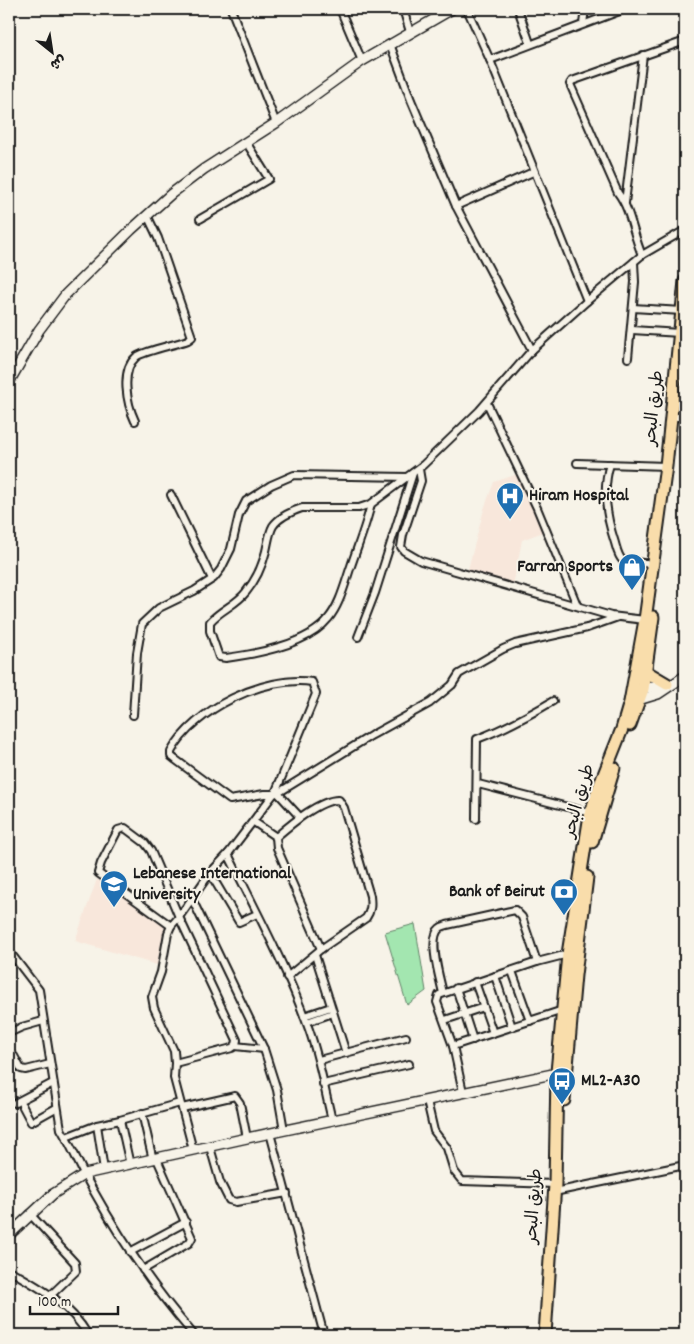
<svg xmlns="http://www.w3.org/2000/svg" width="694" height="1344" viewBox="0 0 694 1344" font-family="Dekko,'Playpen Sans Arabic',sans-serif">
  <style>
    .built { fill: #f8e7db }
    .grass { fill: #a3e6b0; stroke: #608166 }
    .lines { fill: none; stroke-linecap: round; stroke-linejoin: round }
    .street-casing { stroke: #1c1c1c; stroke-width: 10 }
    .secondary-casing { stroke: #1c1c1c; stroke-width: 12 }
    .highway-casing { stroke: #1c1c1c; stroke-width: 15 }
    .street { stroke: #f7f3e8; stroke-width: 6 }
    .secondary { stroke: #f7f3e8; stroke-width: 9 }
    .highway { stroke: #f9ddab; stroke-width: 11 }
    .labels { text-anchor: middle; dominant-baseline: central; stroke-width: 4; stroke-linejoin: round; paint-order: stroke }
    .street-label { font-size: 18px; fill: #1c1c1c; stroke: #f7f3e8 }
    .poi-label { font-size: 18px; font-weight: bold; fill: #1c1c1c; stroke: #f7f3e8; text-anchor: start }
  </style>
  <rect width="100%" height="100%" fill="#f7f3e8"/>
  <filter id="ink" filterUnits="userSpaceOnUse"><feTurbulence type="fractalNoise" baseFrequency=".02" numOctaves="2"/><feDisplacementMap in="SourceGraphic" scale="10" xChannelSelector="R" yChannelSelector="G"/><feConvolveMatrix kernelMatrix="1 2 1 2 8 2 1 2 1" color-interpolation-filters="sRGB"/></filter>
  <g filter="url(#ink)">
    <g class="built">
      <polygon points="518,474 543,532 522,540 513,586 467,573 484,509 494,482"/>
      <polygon points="97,879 117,891 165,926 157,965 75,941"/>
    </g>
    <polygon class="grass" points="415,924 426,991 407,1005 385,932"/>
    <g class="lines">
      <g class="street-casing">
        <g id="street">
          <polyline points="231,9 276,123"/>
          <polyline points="340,9 362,61"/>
          <polyline points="403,9 410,32"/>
          <polyline points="467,9 490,60 587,301"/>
          <polyline points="518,9 530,43"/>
          <polyline points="583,24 585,9"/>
          <polyline points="390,44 411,100 456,206 532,350"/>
          <polyline points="490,60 625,9"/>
          <polyline points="625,203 643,55"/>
          <polyline points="456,206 533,172"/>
          <polyline points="200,219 269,179 246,142"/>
          <path d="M642,255C633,235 631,210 618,193L570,84L572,81L685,41"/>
          <polyline points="633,308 682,311"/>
          <polyline points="632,330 680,333"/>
          <polyline points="628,358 635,282 634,262"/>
          <polyline points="487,403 537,508 577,605"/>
          <polyline points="677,417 685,417"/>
          <path d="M135,421C127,404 120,371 136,357C143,351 178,344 188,340L192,337L158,238L147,215"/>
          <polyline points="577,463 666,466"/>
          <path d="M610,464C602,489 607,519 615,543C617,550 618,556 623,561L653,564"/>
          <polyline points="419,469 421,481 403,535 401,547 404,551 421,561 611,616 645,620"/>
          <polyline points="171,495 212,579"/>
          <path d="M371,504C366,526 358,545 351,566C345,583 340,605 328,619C308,644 257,654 226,658L219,657L210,631V622C220,610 236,605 246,592C256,580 262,567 266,551C268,543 269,533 273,526C279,517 293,511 302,508H359L371,504L423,465L479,411L532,350L587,301L642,255L685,230"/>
          <polyline points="358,637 375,593 413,473"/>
          <polyline points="133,715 137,653 142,624 159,608 194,591 214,578 221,569 231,549 239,515 246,501 271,485 294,475 408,477"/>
          <polyline points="478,784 591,813"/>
          <polyline points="276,791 299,816"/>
          <polyline points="278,793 372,735 430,703 452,685 459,674 503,649 515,644 587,628 618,617"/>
          <path d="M476,819L477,739C504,729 528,716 553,701"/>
          <polyline points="254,822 276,837"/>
          <path d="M276,837C290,825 320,799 339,800L344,808L370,896C371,905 371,911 366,918L321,949L287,977"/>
          <polyline points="276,837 277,848 321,949"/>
          <path d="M228,854C255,909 286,966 307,1024C319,1055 324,1088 332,1120"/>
          <polyline points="210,873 239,922 257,914"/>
          <polyline points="192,899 264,1049 277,1090 284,1130"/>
          <polyline points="171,926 98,873 101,863 118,830 125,828 145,843 151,851 179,917 237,1040 236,1045 232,1048 175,1063"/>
          <path d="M9,951L39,990L61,1129C73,1149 81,1170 93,1190C122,1242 155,1290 194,1335"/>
          <polyline points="315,955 346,1053"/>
          <polyline points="512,971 530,1021"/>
          <polyline points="495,976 512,1027"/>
          <polyline points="475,982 493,1033"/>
          <polyline points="456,988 473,1040"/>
          <path d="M443,993C440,979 427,938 440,928C442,926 445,926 447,925L515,910L522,917L537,962"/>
          <polyline points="304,1016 331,1007"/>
          <polyline points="445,1020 484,1007"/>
          <polyline points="307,1022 333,1013"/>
          <polyline points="9,1033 22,1027 43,1021"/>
          <polyline points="235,1046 264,1049"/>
          <polyline points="453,1046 563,1010"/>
          <polyline points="14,1056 21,1069 26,1070 50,1064"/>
          <polyline points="319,1060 406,1037"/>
          <polyline points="323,1084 409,1064"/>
          <polyline points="463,1092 453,1046 437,1002 439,995 537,962 568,954"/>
          <polyline points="427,1101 434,1131 447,1148 454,1171 462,1181 555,1184"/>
          <polyline points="15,1103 53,1083"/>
          <polyline points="22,1105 31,1122 56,1108"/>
          <polyline points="182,1108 235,1096 240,1103 247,1138"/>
          <polyline points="142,1113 153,1160"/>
          <polyline points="120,1120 130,1165"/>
          <polyline points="97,1125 104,1170"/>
          <polyline points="270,1133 324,1335"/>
          <polyline points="66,1137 97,1125 120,1120 180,1103"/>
          <polyline points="210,1147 220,1182 229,1200 236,1202 287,1193"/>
          <path d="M193,1150L174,1078L175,1063L174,1051L154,1008L152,997L161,972L168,933L171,926L179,917L210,873L228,854L276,791L316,694L312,682C265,675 194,709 171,752V756L176,760L230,800L264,794H274"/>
          <polyline points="559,1191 685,1165"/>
          <polyline points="30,1214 75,1263 76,1271 51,1295"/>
          <polyline points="130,1252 186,1222"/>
          <path d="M9,1270C39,1287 70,1304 88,1335"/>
          <polyline points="143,1270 189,1243 192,1238 157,1159"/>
        </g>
      </g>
      <g class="secondary-casing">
        <g id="secondary">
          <polyline points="9,382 39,330 66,294 131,230 171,194 204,169 276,123 362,61 452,9"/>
          <polyline points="637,690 669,684"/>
          <polyline points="635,701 658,694 685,676"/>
          <polyline points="9,1235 53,1194 85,1174 247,1138 562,1072"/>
        </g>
      </g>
      <g class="highway-casing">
        <g id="highway">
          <polyline points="645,671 667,684"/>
          <polyline points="630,725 643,689 653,617"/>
          <polyline points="592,842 614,768"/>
          <polyline points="564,1100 575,975 587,877"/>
          <polyline points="545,1335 555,1184 557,1072 568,954 589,821 597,792 622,729 630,702 645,620 666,466 685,281"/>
        </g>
      </g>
      <use href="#street" class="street"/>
      <use href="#secondary" class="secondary"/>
      <use href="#highway" class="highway"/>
    </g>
  </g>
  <defs>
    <g id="hospital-pin" transform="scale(1.4375)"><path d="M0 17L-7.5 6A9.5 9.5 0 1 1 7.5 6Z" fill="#1f6fb2" stroke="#f7f3e8"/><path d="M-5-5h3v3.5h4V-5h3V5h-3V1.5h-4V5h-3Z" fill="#fff"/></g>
    <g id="shop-pin" transform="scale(1.4375)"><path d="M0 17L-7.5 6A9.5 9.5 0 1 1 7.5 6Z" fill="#1f6fb2" stroke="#f7f3e8"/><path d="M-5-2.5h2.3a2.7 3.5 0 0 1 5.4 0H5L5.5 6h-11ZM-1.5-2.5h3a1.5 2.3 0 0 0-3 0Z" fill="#fff"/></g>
    <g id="university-pin" transform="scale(1.4375)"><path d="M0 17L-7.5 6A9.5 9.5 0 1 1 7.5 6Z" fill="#1f6fb2" stroke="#f7f3e8"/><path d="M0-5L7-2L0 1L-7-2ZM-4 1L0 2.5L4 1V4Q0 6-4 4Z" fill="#fff"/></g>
    <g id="bank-pin" transform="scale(1.4375)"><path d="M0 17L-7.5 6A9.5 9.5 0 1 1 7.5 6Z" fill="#1f6fb2" stroke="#f7f3e8"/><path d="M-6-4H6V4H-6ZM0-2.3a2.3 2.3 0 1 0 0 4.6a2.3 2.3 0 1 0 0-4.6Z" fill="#fff"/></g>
    <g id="bus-pin" transform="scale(1.4375)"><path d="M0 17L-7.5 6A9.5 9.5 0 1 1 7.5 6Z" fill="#1f6fb2" stroke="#f7f3e8"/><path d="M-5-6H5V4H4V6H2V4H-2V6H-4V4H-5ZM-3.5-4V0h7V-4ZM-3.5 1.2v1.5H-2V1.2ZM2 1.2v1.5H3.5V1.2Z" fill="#fff"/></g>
  </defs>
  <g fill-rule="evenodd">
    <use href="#hospital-pin" x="510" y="496"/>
    <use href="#shop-pin" x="632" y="567"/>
    <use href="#university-pin" x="114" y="884"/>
    <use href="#bank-pin" x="564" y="892"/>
    <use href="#bus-pin" x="562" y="1081"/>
  </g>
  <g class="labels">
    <g class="street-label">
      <text transform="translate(655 408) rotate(-84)">طريق البحر</text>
      <text transform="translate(580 801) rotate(-74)">طريق البحر</text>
      <text transform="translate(535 1206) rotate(-86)">طريق البحر</text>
    </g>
    <g class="poi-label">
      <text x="529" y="496">Hiram Hospital</text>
      <text x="613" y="567" text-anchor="end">Farran Sports</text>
      <text x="133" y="874">Lebanese International<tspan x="133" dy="21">University</tspan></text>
      <text x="545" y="892" text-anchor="end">Bank of Beirut</text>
      <text x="581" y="1081">ML2-A30</text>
    </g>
  </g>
  <rect width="694" height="1344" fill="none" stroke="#f7f3e8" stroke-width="30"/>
  <rect x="15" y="15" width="664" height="1314" fill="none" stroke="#1c1c1c" stroke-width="2" filter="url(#ink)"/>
  <g transform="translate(52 52) rotate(150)" stroke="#f7f3e8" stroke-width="4" paint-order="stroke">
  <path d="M0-4L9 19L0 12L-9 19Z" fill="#1c1c1c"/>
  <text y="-8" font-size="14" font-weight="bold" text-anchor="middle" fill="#1c1c1c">ش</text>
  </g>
  <path d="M30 1306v8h88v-8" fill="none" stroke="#1c1c1c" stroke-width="2.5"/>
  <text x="38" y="1306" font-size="15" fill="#1c1c1c" stroke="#f7f3e8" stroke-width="4" paint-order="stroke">100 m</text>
</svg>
